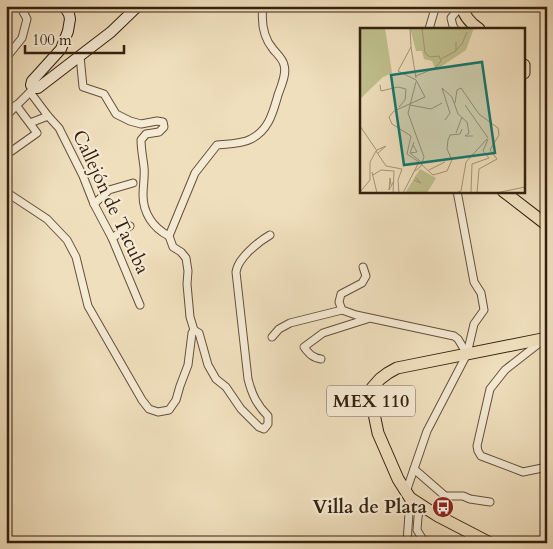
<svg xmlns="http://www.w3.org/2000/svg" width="553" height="549" viewBox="0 0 553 549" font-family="Cardo,serif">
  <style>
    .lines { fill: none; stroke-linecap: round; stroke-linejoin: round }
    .street-casing { stroke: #63503a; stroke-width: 9 }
    .secondary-casing { stroke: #34200f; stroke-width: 12 }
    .primary-casing { stroke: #34200f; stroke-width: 13 }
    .street { stroke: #f5ead4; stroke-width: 7 }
    .secondary { stroke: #f5ead4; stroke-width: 10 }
    .primary { stroke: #f0dfbd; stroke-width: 11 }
    .labels { text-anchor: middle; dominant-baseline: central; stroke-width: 4.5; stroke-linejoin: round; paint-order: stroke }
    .shield { fill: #f5ead4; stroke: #6e5d4a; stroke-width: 1 }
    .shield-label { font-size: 18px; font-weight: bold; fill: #34200f }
    .street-label { font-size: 19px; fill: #34200f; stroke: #f5ead4 }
    .poi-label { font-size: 19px; font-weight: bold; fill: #34200f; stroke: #f5ead4; text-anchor: end }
    .inset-road { fill: none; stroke: #a59377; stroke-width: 1 }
    .view { fill: #0f766e; fill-opacity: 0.15; stroke: #0f766e; stroke-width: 2.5 }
    .inset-edge { fill: none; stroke: #34200f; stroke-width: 2.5 }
  </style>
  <rect width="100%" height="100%" fill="#f0dfbd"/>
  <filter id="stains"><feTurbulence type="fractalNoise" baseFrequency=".004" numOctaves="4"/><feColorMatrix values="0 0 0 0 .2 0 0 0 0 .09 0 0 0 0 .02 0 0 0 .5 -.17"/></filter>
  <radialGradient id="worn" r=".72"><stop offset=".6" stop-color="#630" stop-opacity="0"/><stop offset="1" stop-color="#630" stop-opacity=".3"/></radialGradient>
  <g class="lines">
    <g class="street-casing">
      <g id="street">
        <path d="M263,6C261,22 263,37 273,49C277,54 283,59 284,65C287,74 281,86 278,95C273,112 269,130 251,139C242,144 228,144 217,145L195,173L169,236L173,247L181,252L186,258L188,271L187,284L190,317L194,330L199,333L208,365L216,379L226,387L241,409L259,427L264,429L268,424V416C257,405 252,395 248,379L236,272C238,258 258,242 270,235"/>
        <polyline points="429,29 434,12 437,6"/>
        <polyline points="455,29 453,26 451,18 456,12"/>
        <path d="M80,56L83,87L104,94L116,114L130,121L141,124L157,121L163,122L164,127L159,132L146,134L141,140C141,149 143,158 144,167C145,176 143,186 143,195C143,213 153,228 169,236"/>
        <polyline points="6,58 22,38 27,19 20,6"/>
        <polyline points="30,92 48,116 59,128 83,176 94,204 112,238 140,305"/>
        <polyline points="6,116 32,90"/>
        <polyline points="30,123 48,116"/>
        <polyline points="6,155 37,133 16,105"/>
        <polyline points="6,192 47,219 67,240 76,257 88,306 142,400 149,409 158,412 169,410 176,400 180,386 188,365 192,333 194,330"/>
        <polyline points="94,204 109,190 133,183"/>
        <polyline points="112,238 130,226"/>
        <polyline points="363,267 366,276 362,283 341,294 339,302 342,310 356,315 454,336 458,339 467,354"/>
        <polyline points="272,337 279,329 290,323 342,310"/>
        <polyline points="542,341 505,370 490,389 477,446 478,451 481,456 523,472 547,467"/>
        <path d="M321,359C313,358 309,354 304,347L323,333L367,319"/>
        <polyline points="414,469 445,496 463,496 470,499 490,502"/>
        <polyline points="406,492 427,431 467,354 474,324 484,310 481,293 474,282 457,191"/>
        <polyline points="421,505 418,517 417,530 425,543"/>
        <polyline points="407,543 410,498"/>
      </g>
    </g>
    <g class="secondary-casing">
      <polyline id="secondary" points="64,6 69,14 70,19 68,31 61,49 32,81 31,85 33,88 38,88 111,32 138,6"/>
    </g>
    <g class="primary-casing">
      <g id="primary">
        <path d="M462,6C464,16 470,23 479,29"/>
        <polyline points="524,65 524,73"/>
        <polyline points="503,191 547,225"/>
        <polyline points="490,543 438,516 410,498 398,479 378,433 371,399 372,388 380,379 388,373 397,368 547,338"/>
      </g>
    </g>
    <use href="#street" class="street"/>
    <use href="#secondary" class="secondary"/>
    <use href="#primary" class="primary"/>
  </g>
  <defs>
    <g id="bus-disc" transform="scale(1.125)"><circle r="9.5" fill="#8f2418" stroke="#f5ead4"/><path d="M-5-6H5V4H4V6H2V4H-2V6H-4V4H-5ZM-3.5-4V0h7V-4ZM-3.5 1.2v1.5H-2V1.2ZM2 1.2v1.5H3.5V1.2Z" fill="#fff"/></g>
  </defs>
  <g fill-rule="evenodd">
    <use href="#bus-disc" x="443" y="507"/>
  </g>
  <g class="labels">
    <rect class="shield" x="327" y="385.5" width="88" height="31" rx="4"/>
    <g class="shield-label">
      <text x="371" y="401">MEX 110</text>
    </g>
    <g class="street-label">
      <text transform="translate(111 202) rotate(65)">Callejón de Tacuba</text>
    </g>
    <g class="poi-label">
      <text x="427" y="507">Villa de Plata</text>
    </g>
  </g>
  <g transform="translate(360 28)">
    <rect width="165" height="165" fill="#f0dfbd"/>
    <path d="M0,0H25L32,45L23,49L0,71ZM50,0H114L106,22L76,42L72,33L64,31L62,23H56ZM60,141L76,150L67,165H45Z" fill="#bfc08d"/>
    <path class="inset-road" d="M51,19L56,50M96,22L102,16L107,4M81,31L96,23V14M56,48L75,40L81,33L79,28L70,29L65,25L62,0M20,57L21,63L38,59L46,61L45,72L39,79M95,75L97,62L101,60L119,86L138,100L139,107L130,122L137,131L119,141L117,165M50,77L71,81L82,75M105,77L128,110M85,92L90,85L82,60L92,69L98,86L107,94L109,105L105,108H113M0,98L17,123M96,105L102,89M54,114L50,125L60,133M17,122L26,118L18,125M50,125L57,124L53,117M61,136L73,147L87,143L92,132L87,121L88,112L90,107L100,106L102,101M69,142L85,134M55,143L61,138L64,129L48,85L56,54M12,144L17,165M13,147L21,142L34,143L33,165M54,152L61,155L55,149M31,157L30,150L29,162L34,153M0,164L10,152V134L16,123L26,138L42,141L38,152L39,165M43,165L59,134L47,126L51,108L32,96L29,89L34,83L65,69L56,52L38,43L51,19L50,0M96,165L101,163L106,134L127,111M111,165L112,136L129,130L123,123L128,111M136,165L165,159"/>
    <path class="view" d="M122,34L135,125L44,137L31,47Z"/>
    <rect width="165" height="165" class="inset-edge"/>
  </g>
  <rect width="553" height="549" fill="none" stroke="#f0dfbd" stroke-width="25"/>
  <rect x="8" y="8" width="538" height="534" fill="none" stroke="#34200f" stroke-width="2.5"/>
  <rect x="12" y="12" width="528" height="524" fill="none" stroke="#34200f"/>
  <path d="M25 45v8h99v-8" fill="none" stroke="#34200f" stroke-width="2.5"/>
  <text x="32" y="45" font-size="15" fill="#34200f" stroke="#f5ead4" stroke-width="4" paint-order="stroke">100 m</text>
  <rect width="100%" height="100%" filter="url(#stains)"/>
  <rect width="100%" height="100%" fill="url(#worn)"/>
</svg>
